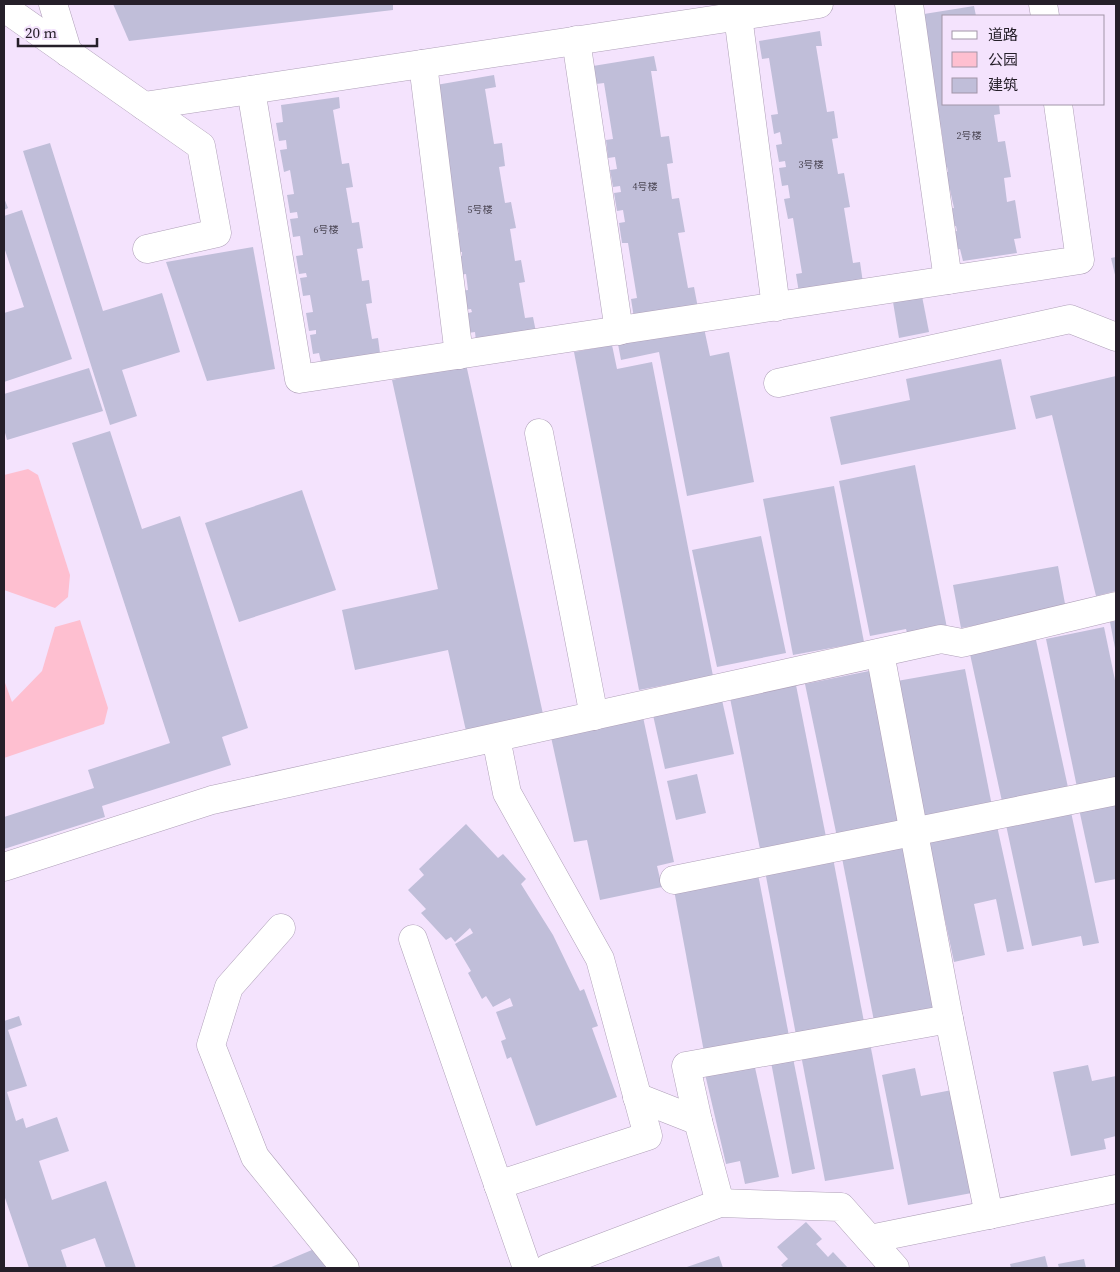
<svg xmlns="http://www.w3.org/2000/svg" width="1120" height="1272" viewBox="0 0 1120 1272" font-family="'Source Serif 4','Noto Sans SC',serif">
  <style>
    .green { fill: #febfd0 }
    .building { fill: #c0bed9 }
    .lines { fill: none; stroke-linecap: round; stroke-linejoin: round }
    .minor-casing { stroke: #afa0b8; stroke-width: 29 }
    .minor { stroke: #fff; stroke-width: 28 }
    .labels { text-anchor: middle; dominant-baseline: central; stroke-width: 4.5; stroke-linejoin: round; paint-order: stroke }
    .number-label { font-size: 10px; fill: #4c4755 }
  </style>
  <rect width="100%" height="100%" fill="#f4e3fd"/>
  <g class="green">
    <polygon points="28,469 38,475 70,575 68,597 55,608 4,590 4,475"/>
    <polygon points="80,620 108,708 104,724 4,758 4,680 12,702 42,671 55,627"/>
  </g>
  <g class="building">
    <polygon points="113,4 393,4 393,10 129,41"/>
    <polygon points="974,6 976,16 944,16 944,104 999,104 1000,114 994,115 998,142 1005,141 1011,177 1004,178 1007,202 1015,200 1021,238 1014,239 1017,253 963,261 960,249 956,250 953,232 957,231 956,226 952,227 949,209 954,208 950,190 946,190 943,172 948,172 947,167 942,168 940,151 944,150 941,127 935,128 932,111 938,110 937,105 932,106 930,89 935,89 931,66 920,31 927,30 924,14"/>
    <polygon points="820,31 822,46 816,46 827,112 834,111 838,138 832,139 838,174 844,173 850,207 844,208 853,263 860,262 863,283 799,293 796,274 802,273 793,218 788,219 784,199 790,198 788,185 782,186 779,168 786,167 785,161 779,162 776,145 782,144 780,132 774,134 771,115 778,114 769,58 762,59 759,41"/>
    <polygon points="654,56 657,71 651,71 661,137 669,136 673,163 667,164 672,199 679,198 685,232 678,233 688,288 694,287 698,308 634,318 631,299 637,298 628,243 622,243 619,223 625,222 623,210 617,211 614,193 621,192 620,186 613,187 610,170 617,169 615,157 608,158 606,140 613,139 604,83 596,84 593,66"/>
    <polygon points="494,75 496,87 485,89 494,144 502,143 505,166 499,167 505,203 511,202 516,228 510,229 515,261 521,260 525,282 519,283 525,318 533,317 536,332 476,341 475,332 468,333 465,314 472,312 471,309 464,310 461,291 468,290 466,274 459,275 456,257 462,256 462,252 455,252 452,234 459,233 456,215 449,216 446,198 453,197 436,85"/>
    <polygon points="339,97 340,108 333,110 342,164 349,163 353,187 346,188 352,223 359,222 363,248 357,249 362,281 369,280 372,303 366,304 372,339 378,338 380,353 321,362 319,353 313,354 310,335 316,334 316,330 309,331 306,313 313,312 310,295 303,296 300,278 307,277 306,273 299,274 296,256 303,255 300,236 293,237 290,219 298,218 297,212 290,213 287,195 294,194 290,170 284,172 280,150 287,149 286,140 279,141 276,123 283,122 281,105"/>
    <polygon points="50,143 103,311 162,293 180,352 122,370 137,416 110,425 23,151"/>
    <polygon points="4,198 8,208 4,210"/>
    <polygon points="22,210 72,359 4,382 4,313 24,307 4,247 4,216"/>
    <polygon points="253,247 275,369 207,381 166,262"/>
    <polygon points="1116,257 1116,279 1111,258"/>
    <polygon points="921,291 929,332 899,338 892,296"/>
    <polygon points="704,328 710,356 729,352 754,482 687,496 659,352 621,360 618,344"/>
    <polygon points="612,345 617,369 652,362 713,676 639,690 574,352"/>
    <polygon points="1001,359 1016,429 841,465 830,417 910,400 906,379"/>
    <polygon points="466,364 543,714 466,731 448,650 355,670 342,610 438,589 392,380"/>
    <polygon points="89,368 103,411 7,440 4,429 4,394"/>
    <polygon points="1116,376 1116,591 1096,596 1052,415 1036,419 1030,396"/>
    <polygon points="110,431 142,529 180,516 248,728 222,737 231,765 102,806 105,817 4,849 4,817 94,788 88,770 170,743 72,443"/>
    <polygon points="915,465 947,628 908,636 906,629 870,636 839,481"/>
    <polygon points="834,486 864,642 793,655 763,499"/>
    <polygon points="302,490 336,590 239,622 205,523"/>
    <polygon points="761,536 786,653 717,667 692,550"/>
    <polygon points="1058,566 1066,609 961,628 953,585"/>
    <polygon points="1116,621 1116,648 1115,648 1110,622"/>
    <polygon points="1104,627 1116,685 1116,784 1078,792 1046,639"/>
    <polygon points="1036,640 1069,792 1003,806 970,654"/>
    <polygon points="965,669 992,806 925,820 897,681"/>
    <polygon points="874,670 905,823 837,837 805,684"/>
    <polygon points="796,685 827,842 761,854 730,698"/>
    <polygon points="722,700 734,754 665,769 653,715"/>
    <polygon points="643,717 674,862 657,866 662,887 600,900 587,840 574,842 551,737"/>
    <polygon points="697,774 706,813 676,820 667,781"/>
    <polygon points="1116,801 1116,879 1095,883 1079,809"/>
    <polygon points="1071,812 1099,943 1083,946 1081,936 1032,946 1006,825"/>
    <polygon points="466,824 498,858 503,854 526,879 521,884 553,935 580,991 584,989 598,1026 592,1028 617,1097 536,1126 511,1057 507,1059 501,1041 506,1039 496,1012 513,1006 510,998 493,1007 486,996 482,999 468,973 471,971 455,944 473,933 470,928 455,942 451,937 446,940 421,913 426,909 408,890 424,875 419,869"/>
    <polygon points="997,826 1024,949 1007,952 996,899 974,904 985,955 954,962 928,840"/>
    <polygon points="913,844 945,1007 874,1021 842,858"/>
    <polygon points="833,858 864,1022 796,1035 765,871"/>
    <polygon points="758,874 789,1036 704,1052 674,890"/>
    <polygon points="19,1016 22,1025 8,1030 27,1086 7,1092 16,1121 23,1118 26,1128 57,1117 69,1151 39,1161 52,1200 106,1181 136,1268 106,1268 95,1238 61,1250 67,1268 29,1268 4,1195 4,1021"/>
    <polygon points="870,1043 894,1169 825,1181 801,1055"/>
    <polygon points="793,1058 815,1169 792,1174 771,1062"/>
    <polygon points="754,1063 779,1177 745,1184 740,1161 726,1164 705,1074"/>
    <polygon points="1088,1065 1092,1081 1116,1076 1116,1136 1104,1139 1106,1149 1071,1156 1053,1072"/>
    <polygon points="915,1068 921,1096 957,1089 977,1192 908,1205 882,1075"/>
    <polygon points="806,1222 822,1239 816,1244 828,1257 833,1252 848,1268 784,1268 781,1265 788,1259 777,1247"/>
    <polygon points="319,1247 328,1268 269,1268"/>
    <polygon points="719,1256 723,1268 684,1268"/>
    <polygon points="1045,1256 1048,1268 1011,1268 1010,1264"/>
    <polygon points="1084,1259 1086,1268 1059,1268 1058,1264"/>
  </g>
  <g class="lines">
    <g class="minor-casing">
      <g id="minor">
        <polyline points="4,4 6,9 201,146 217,233 147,249"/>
        <polyline points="53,4 68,53"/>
        <polyline points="909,4 948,280"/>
        <polyline points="1043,4 1045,16"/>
        <polyline points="738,16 776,307"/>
        <polyline points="576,40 619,331"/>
        <polyline points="423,64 459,355"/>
        <polyline points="251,90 299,379 1080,260 1058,104"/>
        <polyline points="144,106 819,4"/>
        <polyline points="778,383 1070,319 1116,337"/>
        <polyline points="539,433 594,716"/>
        <polyline points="880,653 949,1019 989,1215"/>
        <polyline points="496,738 507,793 600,959 648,1136 498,1185"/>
        <polyline points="4,867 212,800 941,639 962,643 1116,606"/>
        <polyline points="674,880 1116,791"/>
        <polyline points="281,928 229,987 211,1045 255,1157 345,1268"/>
        <polyline points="413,939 527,1268"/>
        <polyline points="637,1097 698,1121 720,1203"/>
        <polyline points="698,1121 686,1066 949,1019"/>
        <polyline points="870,1239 1116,1189"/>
        <polyline points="548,1268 720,1203 841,1207 895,1268"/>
      </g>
    </g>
    <use href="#minor" class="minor"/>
  </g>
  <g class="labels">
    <g class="number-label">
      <text x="969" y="135">2号楼</text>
      <text x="811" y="164">3号楼</text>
      <text x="645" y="186">4号楼</text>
      <text x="480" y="209">5号楼</text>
      <text x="326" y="229">6号楼</text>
    </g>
  </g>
  <rect width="1120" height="1272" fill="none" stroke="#251f29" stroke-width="10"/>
  <rect x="942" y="15" width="162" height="90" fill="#f4e3fd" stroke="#a195a8"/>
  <rect x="952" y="31" width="25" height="8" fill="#ffffff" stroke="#a195a8"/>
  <text x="988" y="40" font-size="15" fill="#251f29">道路</text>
  <rect x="952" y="52" width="25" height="15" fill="#febfd0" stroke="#a195a8"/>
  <text x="988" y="65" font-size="15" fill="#251f29">公园</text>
  <rect x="952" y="78" width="25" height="15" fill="#c0bed9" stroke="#a195a8"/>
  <text x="988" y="90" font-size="15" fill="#251f29">建筑</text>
  <path d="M18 38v8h79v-8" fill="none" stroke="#251f29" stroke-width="2.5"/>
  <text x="25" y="38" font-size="15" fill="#251f29" stroke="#f4e3fd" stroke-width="4" paint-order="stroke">20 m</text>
</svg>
